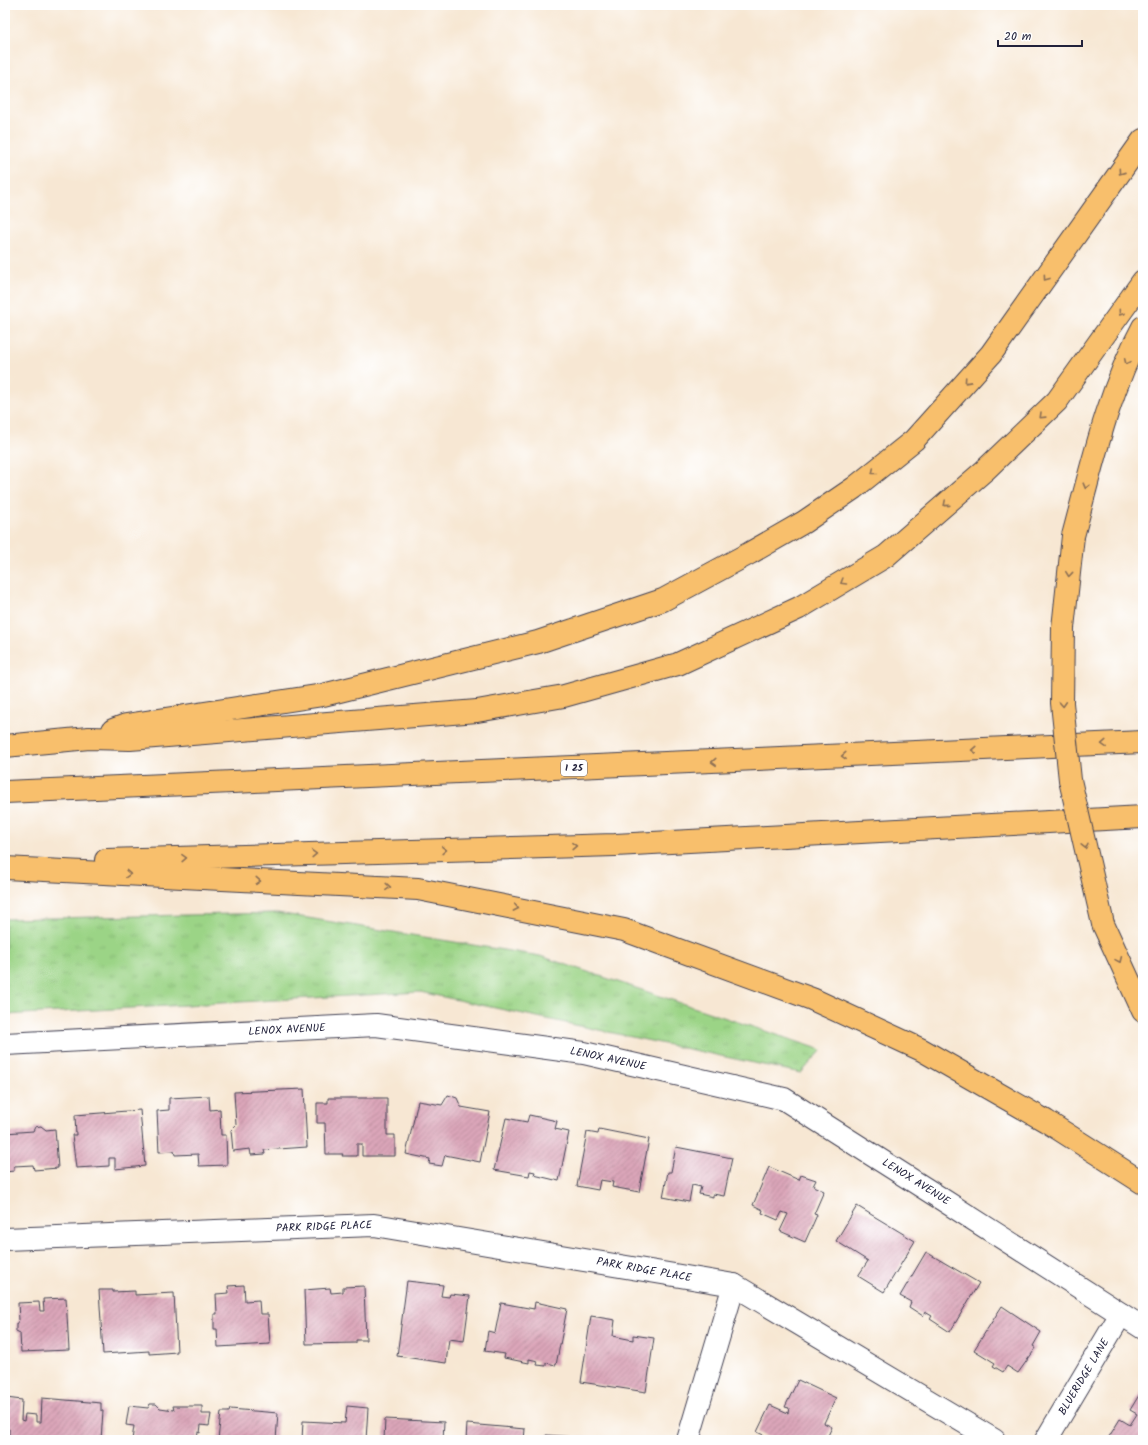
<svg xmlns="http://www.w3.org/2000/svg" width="1148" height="1445" viewBox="0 0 1148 1445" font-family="Kalam,sans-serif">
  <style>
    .grass { fill: url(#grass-tufts); stroke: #5e7b60 }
    .building { fill: url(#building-hatch) }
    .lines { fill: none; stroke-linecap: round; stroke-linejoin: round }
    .minor-casing { stroke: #424052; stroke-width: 24 }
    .highway-casing { stroke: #424052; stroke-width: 24 }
    .minor { stroke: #fff; stroke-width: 22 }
    .highway { stroke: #f8bf6c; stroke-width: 22 }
    .highway-bridge-casing { stroke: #424052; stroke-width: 24; stroke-linecap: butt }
    .highway-bridge { stroke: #f8bf6c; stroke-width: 22 }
    .oneway { stroke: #8d7054 }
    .labels { text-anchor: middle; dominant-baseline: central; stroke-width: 3; stroke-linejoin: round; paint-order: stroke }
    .shield { fill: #fff; stroke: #646476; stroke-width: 1 }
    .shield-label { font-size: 10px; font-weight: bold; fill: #22223b }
    .street-label { font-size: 11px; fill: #22223b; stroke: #fff }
  </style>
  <defs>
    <pattern id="grass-tufts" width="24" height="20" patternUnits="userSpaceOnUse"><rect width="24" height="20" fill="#9bd486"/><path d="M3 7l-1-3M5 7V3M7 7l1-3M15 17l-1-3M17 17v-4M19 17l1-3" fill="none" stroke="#85b675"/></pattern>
    <pattern id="building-hatch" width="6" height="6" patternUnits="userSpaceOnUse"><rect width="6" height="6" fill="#dba6b9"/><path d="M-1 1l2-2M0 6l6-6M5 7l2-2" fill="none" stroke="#b18798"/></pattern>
  </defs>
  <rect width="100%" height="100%" fill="#fff"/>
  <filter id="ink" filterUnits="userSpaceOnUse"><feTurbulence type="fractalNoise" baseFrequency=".025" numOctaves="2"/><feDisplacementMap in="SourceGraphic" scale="8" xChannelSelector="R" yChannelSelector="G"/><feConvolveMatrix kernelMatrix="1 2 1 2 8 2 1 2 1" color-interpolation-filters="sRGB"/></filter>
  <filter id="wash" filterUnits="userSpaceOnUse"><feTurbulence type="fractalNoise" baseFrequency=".012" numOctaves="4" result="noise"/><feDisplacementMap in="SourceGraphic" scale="16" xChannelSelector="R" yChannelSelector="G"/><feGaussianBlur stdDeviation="0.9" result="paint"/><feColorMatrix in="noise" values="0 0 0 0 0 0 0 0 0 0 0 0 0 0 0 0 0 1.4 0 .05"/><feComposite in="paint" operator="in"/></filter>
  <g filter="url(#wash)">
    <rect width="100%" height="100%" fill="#f7e7d3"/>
    <polygon class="grass" points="277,913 540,956 822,1050 801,1073 420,992 5,1015 5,919"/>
    <g id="blocks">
      <g class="building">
        <polygon points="304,1089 307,1147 264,1150 265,1154 251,1155 250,1149 233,1151 231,1130 236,1125 234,1092"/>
        <polygon points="448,1095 457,1098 461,1107 490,1112 480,1162 445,1155 442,1166 429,1164 430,1159 406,1154 418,1101 442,1105"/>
        <polygon points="209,1096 210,1110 220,1109 221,1135 226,1135 227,1165 199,1166 198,1154 175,1155 174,1151 159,1152 157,1111 169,1110 169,1098"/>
        <polygon points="328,1098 387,1098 387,1135 395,1135 395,1156 362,1156 362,1144 357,1144 357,1156 342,1156 343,1154 326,1154 325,1123 317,1123 317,1103 328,1103"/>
        <polygon points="140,1110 145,1166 115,1169 115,1158 109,1158 109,1166 76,1168 72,1135 76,1135 75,1115"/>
        <polygon points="529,1115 557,1121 555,1129 569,1132 559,1181 534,1175 535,1172 530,1171 529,1176 494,1170 506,1118 527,1122"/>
        <polygon points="41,1126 46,1130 55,1129 58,1168 34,1170 33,1165 14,1166 14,1171 5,1172 5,1133 33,1131 35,1127"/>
        <polygon points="599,1129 649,1139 639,1192 612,1187 613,1182 600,1180 598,1190 577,1186 587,1132 598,1134"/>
        <polygon points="676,1147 732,1158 724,1196 713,1194 713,1197 699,1194 701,1187 692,1185 689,1202 663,1197 668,1172 671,1172"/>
        <polygon points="769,1167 799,1180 801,1175 816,1180 813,1186 824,1191 814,1214 817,1215 805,1242 780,1231 788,1214 782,1212 778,1220 762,1213 763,1210 753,1205"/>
        <polygon points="857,1206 915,1241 884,1292 858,1276 868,1261 836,1241"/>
        <polygon points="926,1252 979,1283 950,1332 930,1319 932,1316 925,1312 923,1316 909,1307 911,1302 900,1296"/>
        <polygon points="407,1281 443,1285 441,1296 449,1297 450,1294 470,1296 464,1341 449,1339 446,1363 397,1356"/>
        <polygon points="244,1285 245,1301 259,1300 260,1314 268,1314 270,1344 218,1347 217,1329 214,1329 214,1314 217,1314 216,1294 229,1293 228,1286"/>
        <polygon points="364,1286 366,1340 356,1340 356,1343 306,1344 304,1290 330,1288 331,1293 343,1292 343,1287"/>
        <polygon points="99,1290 113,1290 113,1292 135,1291 135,1295 174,1293 177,1352 149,1354 149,1351 103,1354"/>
        <polygon points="66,1298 69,1350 21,1352 20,1333 16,1331 16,1324 19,1320 18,1303 39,1302 40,1311 44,1311 43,1299"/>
        <polygon points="535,1302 567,1309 556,1365 546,1363 546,1366 537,1365 538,1361 529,1359 529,1363 504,1358 505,1354 485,1351 488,1331 495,1333 501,1303 534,1309"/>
        <polygon points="1002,1306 1041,1332 1033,1346 1036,1348 1018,1373 1007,1366 1003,1372 993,1366 995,1363 974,1350"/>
        <polygon points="591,1316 615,1320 613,1336 633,1340 633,1335 654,1338 646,1392 581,1382"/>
        <polygon points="798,1380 836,1398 824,1423 832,1427 826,1440 774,1440 757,1432 770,1405 788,1413 789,1408 785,1407"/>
        <polygon points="1141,1392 1143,1393 1143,1440 1107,1440 1120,1419 1130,1425 1137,1414 1130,1410"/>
        <polygon points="6,1398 22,1400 21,1420 24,1421 25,1414 36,1415 36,1422 41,1422 42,1398 101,1403 101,1411 103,1411 101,1440 9,1440 9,1429 5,1429"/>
        <polygon points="150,1404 156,1404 160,1408 174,1410 173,1406 202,1406 202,1414 211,1414 209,1426 201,1425 200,1433 198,1432 197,1440 132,1440 134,1426 126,1425 129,1406 148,1408"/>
        <polygon points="347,1406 368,1408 366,1440 302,1440 303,1421 345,1423"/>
        <polygon points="230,1409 278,1413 276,1440 218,1440 221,1412 229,1412"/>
        <polygon points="385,1419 444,1422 443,1440 384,1440"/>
        <polygon points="467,1424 525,1429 524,1440 466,1440"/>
        <polygon points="546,1435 607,1439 607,1440 545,1440"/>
      </g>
    </g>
  </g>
  <g filter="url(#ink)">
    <use href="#blocks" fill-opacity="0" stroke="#424052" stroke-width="1"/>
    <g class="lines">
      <g class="minor-casing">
        <g id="minor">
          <polyline points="5,1044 376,1025 584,1053 784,1099 940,1198 1143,1328"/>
          <polyline points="5,1239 374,1225 734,1285 994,1440"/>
          <polyline points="688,1440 734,1285"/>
          <polyline points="1046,1440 1121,1314"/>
        </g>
      </g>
      <g class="highway-casing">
        <g id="highway">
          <path d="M1073,536C1092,465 1108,392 1143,327"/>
          <polyline points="113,730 126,725 323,695 538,642 663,600 750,553 804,522 854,488 914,440 991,354 1143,140"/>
          <polyline points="5,746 89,738 130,739 477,711 564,696 678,664 799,608 886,556 985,470 1057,401 1143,281"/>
          <polyline points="5,792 1143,742"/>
          <polyline points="106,860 615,845 1143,817"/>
          <polyline points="5,868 418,889 624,930 812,999 922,1050 1046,1121 1143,1183"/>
          <polyline points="1103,924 1143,1011"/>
        </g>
      </g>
      <use href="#minor" class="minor"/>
      <use href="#highway" class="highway"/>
      <g class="highway-bridge-casing">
        <polyline id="highway-bridge" points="1073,536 1063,628 1062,703 1070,780 1103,924"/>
      </g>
      <use href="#highway-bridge" class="highway-bridge"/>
    </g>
    <defs><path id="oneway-chevron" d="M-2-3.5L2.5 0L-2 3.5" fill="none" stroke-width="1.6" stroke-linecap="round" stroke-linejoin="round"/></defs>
    <g class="oneway">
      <use href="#oneway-chevron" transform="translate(1121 172) rotate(125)"/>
      <use href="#oneway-chevron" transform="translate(1046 278) rotate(126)"/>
      <use href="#oneway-chevron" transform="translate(1121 313) rotate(125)"/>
      <use href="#oneway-chevron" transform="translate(1127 362) rotate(114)"/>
      <use href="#oneway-chevron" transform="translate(967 381) rotate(132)"/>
      <use href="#oneway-chevron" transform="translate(1042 416) rotate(136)"/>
      <use href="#oneway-chevron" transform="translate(874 472) rotate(141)"/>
      <use href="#oneway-chevron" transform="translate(1086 486) rotate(105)"/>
      <use href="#oneway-chevron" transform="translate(946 504) rotate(139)"/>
      <use href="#oneway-chevron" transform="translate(1069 574) rotate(96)"/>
      <use href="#oneway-chevron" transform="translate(843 582) rotate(149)"/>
      <use href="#oneway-chevron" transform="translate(1063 704) rotate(87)"/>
      <use href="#oneway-chevron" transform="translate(1104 744) rotate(177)"/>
      <use href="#oneway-chevron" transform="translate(974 750) rotate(177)"/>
      <use href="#oneway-chevron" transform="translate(844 756) rotate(177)"/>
      <use href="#oneway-chevron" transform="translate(714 762) rotate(177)"/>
      <use href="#oneway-chevron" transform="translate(574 846) rotate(-2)"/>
      <use href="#oneway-chevron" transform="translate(1085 846) rotate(77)"/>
      <use href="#oneway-chevron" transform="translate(444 850) rotate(-2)"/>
      <use href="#oneway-chevron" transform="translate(314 854) rotate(-2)"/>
      <use href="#oneway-chevron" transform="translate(184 858) rotate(-2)"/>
      <use href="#oneway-chevron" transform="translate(128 874) rotate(3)"/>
      <use href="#oneway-chevron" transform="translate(258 881) rotate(3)"/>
      <use href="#oneway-chevron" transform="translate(388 887) rotate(3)"/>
      <use href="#oneway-chevron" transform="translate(516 908) rotate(11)"/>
      <use href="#oneway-chevron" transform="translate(1119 960) rotate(66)"/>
    </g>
  </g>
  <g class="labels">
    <rect class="shield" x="561" y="760" width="26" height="16" rx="3"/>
    <g class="shield-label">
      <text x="574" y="768">I 25</text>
    </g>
    <g class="street-label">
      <text transform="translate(287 1030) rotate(-3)">LENOX AVENUE</text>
      <text transform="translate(608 1059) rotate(12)">LENOX AVENUE</text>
      <text transform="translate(916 1182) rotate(32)">LENOX AVENUE</text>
      <text transform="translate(324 1227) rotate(-2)">PARK RIDGE PLACE</text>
      <text transform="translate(644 1270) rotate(10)">PARK RIDGE PLACE</text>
      <text transform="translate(1084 1377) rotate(-59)">BLUERIDGE LANE</text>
    </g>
  </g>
  <rect width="1148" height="1445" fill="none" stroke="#fff" stroke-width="20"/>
  <path d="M998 40v6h84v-6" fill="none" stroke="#22223b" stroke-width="2"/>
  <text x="1004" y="40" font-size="12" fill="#22223b" stroke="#ffffff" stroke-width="3" paint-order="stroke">20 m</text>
</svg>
